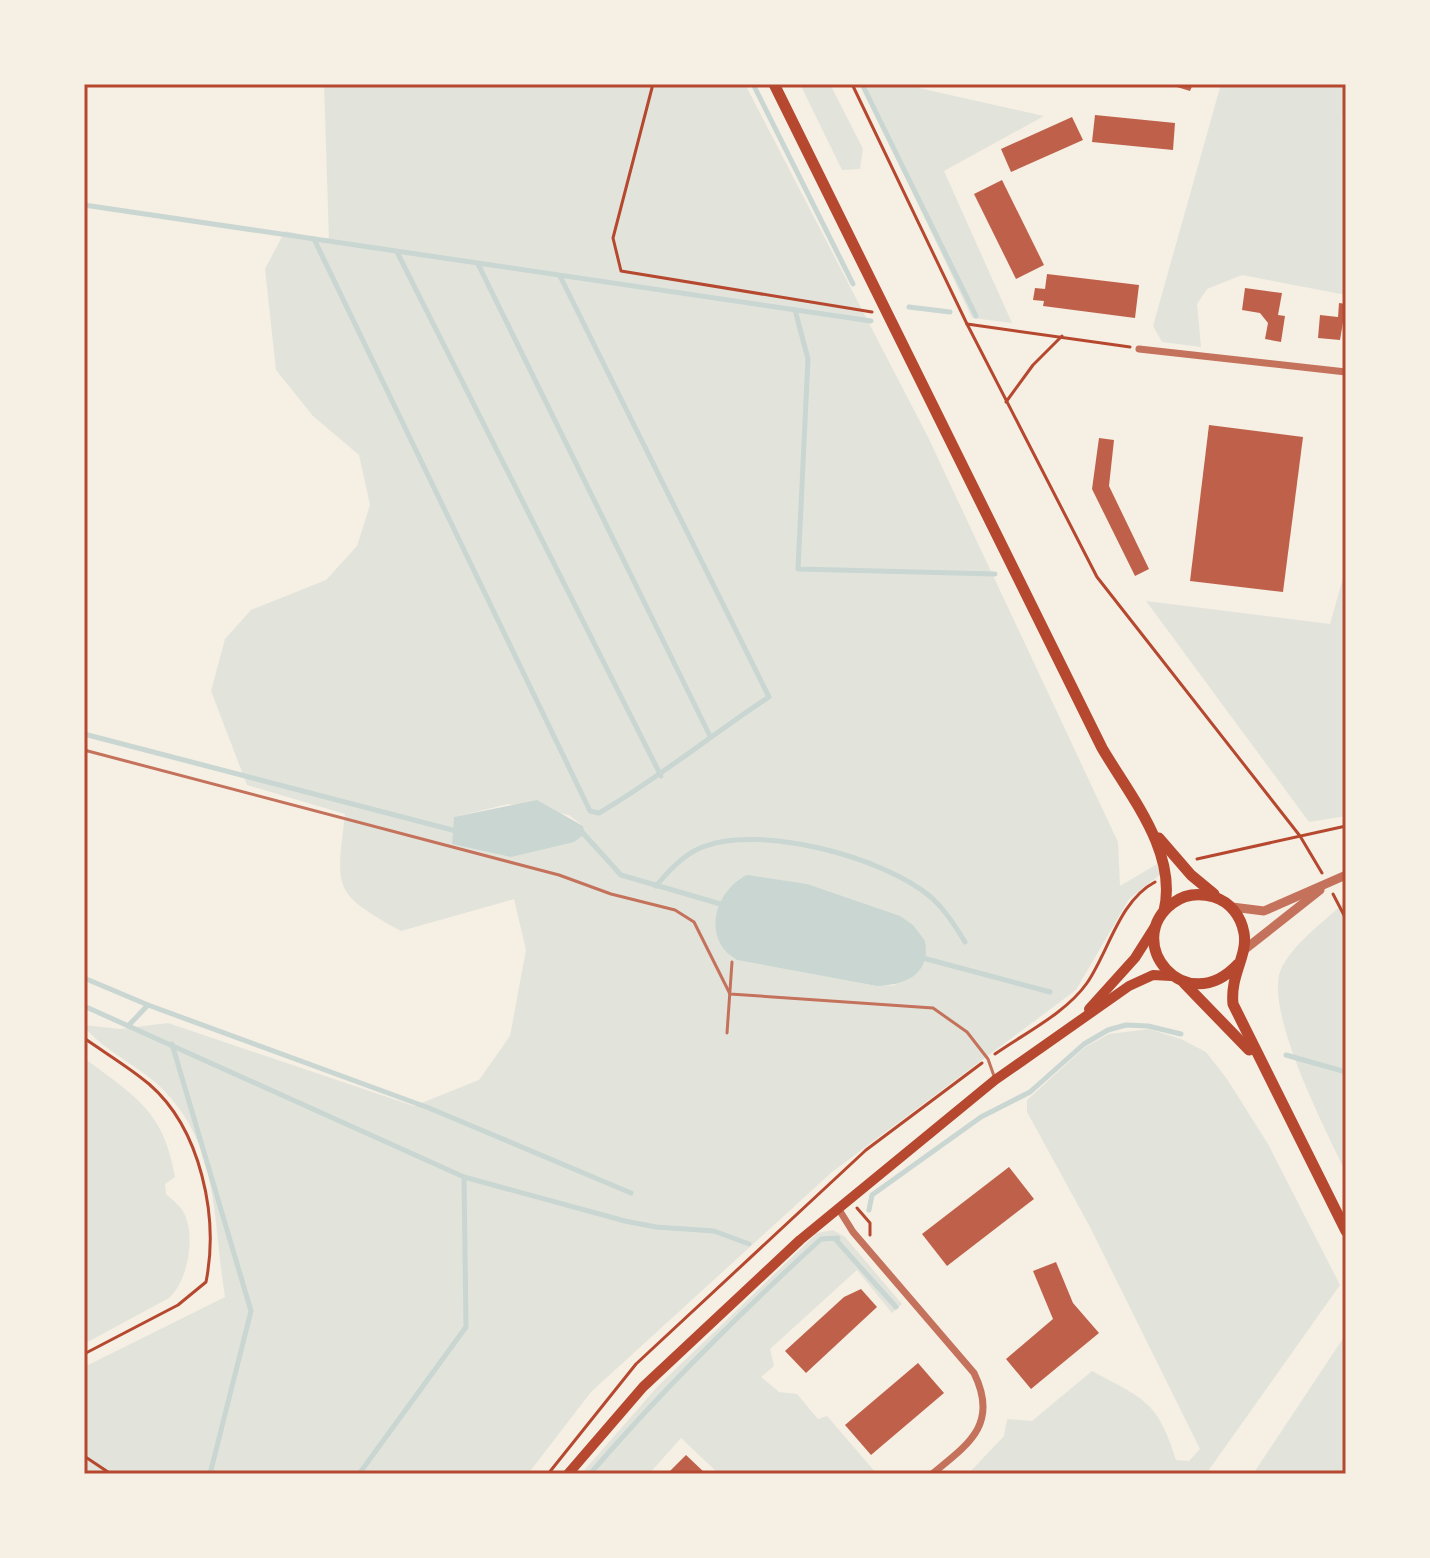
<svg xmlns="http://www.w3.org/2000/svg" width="1430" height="1558" viewBox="0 0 1430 1558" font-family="'Source Serif 4',serif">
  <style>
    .green { fill: #e2e4dc; fill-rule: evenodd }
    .water { fill: #c9d6d2 }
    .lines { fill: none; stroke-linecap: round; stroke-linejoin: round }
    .stream { stroke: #c9d6d2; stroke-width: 5 }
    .building { fill: #bf614a }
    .path { stroke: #b5482f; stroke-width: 3 }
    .service { stroke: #c5725c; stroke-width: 3 }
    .minor { stroke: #c5725c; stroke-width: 7 }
    .tertiary { stroke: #c5725c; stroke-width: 9 }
    .secondary { stroke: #b5482f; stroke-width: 10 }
    .primary { stroke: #b5482f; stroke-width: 11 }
    .neatline { fill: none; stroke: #b5482f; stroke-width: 3 }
  </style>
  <rect width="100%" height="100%" fill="#f6efe4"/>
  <g class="green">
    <path d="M324,84H745L928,437L1118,842L1120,886L1157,864L1161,874L1129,899L1076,990L832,1172L591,1392L528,1474H84V1367L225,1297C212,1218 221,1141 155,1082C137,1066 93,1043 84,1025L120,1029L168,1023L414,1106L479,1080L510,1036L526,950L514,899L401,931C332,893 336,890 345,814L247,785L211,691L225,639L251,610L326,580L357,546L370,505L359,455L313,416L276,370L265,269L285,231L329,241ZM508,804L569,815L583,826L584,834L452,844L455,817ZM729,955L898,985L877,986L737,960Z"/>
    <polygon points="800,84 830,84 863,149 860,169 842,170"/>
    <polygon points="861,84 919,84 919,88 1044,116 944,171 1012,323 972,318"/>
    <polygon points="1221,84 1346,84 1342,121 1346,122 1346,295 1242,275 1207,289 1197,304 1201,347 1162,342 1153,326"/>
    <polygon points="1346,567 1346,816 1309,822 1146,601 1330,624"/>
    <path d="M1346,901V1173C1327,1132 1261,1007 1282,967C1296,941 1325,921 1346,901Z"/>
    <path d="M1149,1029L1181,1039L1206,1052L1227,1079L1268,1144L1340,1285L1206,1474H968L1004,1436L1007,1419L1032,1421L1092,1371C1144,1399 1158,1401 1176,1460L1189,1461L1200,1449L1090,1227L1027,1112V1100L1085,1047L1109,1034Z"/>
    <path d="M84,1058C134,1096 164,1110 175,1177L165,1184L166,1194C171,1199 181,1206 184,1213C196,1236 188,1281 169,1298L84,1344Z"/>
    <polygon points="833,1230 845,1237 902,1304 892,1313 857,1270 770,1349 774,1366 761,1377 779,1392 797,1394 818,1419 827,1416 877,1474 719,1474 681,1438 649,1474 581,1474 658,1386 817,1233"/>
    <polygon points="1346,1334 1346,1474 1253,1474"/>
  </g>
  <g class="water">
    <polygon points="537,800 583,826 585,834 574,842 511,857 452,844 454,817"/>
    <path d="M747,875L807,884L900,916L913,925L925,941C931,975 905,985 877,986L737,960C701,940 714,891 747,875Z"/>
  </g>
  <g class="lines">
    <g class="stream">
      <polyline points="753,84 853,284"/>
      <polyline points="862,84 976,316"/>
      <polyline points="84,205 871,321"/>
      <path d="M314,239L590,811L599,813C659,778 711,735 769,697L560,276"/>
      <polyline points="397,252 661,776"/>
      <polyline points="478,264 710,736"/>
      <polyline points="909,307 950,312"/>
      <polyline points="795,310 808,359 798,569 995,574"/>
      <polyline points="84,734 460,832"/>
      <polyline points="582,832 621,875 724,905"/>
      <path d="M656,886C668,872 681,857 698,849C756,822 885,857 932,898C946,911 955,926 965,942"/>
      <polyline points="919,957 1050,992"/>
      <polyline points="84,978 148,1005 429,1108 631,1193"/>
      <polyline points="84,1006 464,1177 625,1221 656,1227 714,1231 749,1244"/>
      <polyline points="129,1025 148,1005"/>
      <polyline points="172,1044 251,1311 210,1474"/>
      <polyline points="1286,1055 1346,1072"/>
      <polyline points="869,1210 872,1195 981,1117 1030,1092 1084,1044 1108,1030 1126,1025 1148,1026 1181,1034"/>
      <polyline points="836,1240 896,1307"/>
      <polyline points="359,1474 466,1327 464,1177"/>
      <path d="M590,1474C662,1390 739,1314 821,1239L838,1238"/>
    </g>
  </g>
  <g class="building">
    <polygon points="1167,84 1193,84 1190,91"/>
    <polygon points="1095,115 1175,123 1173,150 1092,142"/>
    <polygon points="1072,117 1083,140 1011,172 1001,149"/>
    <polygon points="1002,180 1044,265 1016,279 974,194"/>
    <polygon points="1047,274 1139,285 1135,318 1043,306 1044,301 1033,300 1035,288 1045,289"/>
    <polygon points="1245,288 1282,293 1278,315 1285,316 1281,342 1265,339 1268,323 1260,313 1242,310"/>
    <polygon points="1339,303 1346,304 1340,340 1318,338 1320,315 1338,317"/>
    <polygon points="1209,425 1303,437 1283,592 1190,581"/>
    <polygon points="1099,438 1114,440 1109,486 1149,569 1135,576 1092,489"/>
    <polygon points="1009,1167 1034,1199 947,1266 922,1234"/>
    <polygon points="1056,1262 1073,1303 1099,1333 1031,1389 1006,1359 1053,1319 1033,1271"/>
    <polygon points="861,1289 877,1307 806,1373 785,1351 844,1297"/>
    <polygon points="918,1363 944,1393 871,1455 845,1425"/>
    <polygon points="686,1455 706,1474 667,1474"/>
  </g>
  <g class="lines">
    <g class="path">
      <polyline points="653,84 613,238 621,271 872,312"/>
      <polyline points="852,84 967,324 1097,577 1300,836 1322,873"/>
      <polyline points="967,324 1130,347"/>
      <polyline points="1006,402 1033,365 1062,336"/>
      <polyline points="1197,859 1346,826"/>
      <polyline points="1333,894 1346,919"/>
      <path d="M84,1038C105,1053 129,1067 149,1084C201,1129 219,1217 206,1282L178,1305L84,1354"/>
      <path d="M995,1054C1025,1033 1066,1013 1087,983C1109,951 1119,901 1155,882"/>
      <polyline points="857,1208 870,1223 870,1235"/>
      <polyline points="84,1456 111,1474"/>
      <polyline points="548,1474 636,1364 866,1150 982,1063"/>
    </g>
    <g class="service">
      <polyline points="84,750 559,875 611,894 675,910 694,922 730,994 933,1008 967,1032 988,1059 994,1076"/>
      <polyline points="727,1033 732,962"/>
    </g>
    <g class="minor">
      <polyline points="1139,349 1346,372"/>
      <path d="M838,1208L853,1232L974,1373C999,1424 969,1444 932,1474"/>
    </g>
    <g class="tertiary">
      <polyline points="1232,907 1264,911 1346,875"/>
      <polyline points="1244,950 1320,890"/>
    </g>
    <g class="secondary">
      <polyline points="1089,1009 1135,958 1154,928"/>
      <polyline points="568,1474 643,1387 800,1240 995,1080 1129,986 1153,975 1171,976"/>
    </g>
    <g class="primary">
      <path d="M774,84L1102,748C1130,796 1178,852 1164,911"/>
      <polyline points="1159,838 1191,875 1214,894"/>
      <path d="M1238,964C1185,1021 1121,941 1173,903C1185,894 1200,893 1214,897C1230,902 1241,916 1244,933C1248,956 1230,974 1233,1004L1346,1231"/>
      <polyline points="1184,983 1249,1050"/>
    </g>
  </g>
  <rect width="1430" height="1558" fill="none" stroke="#f6efe4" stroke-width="172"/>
  <rect x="86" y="86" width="1258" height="1386" class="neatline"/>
</svg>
